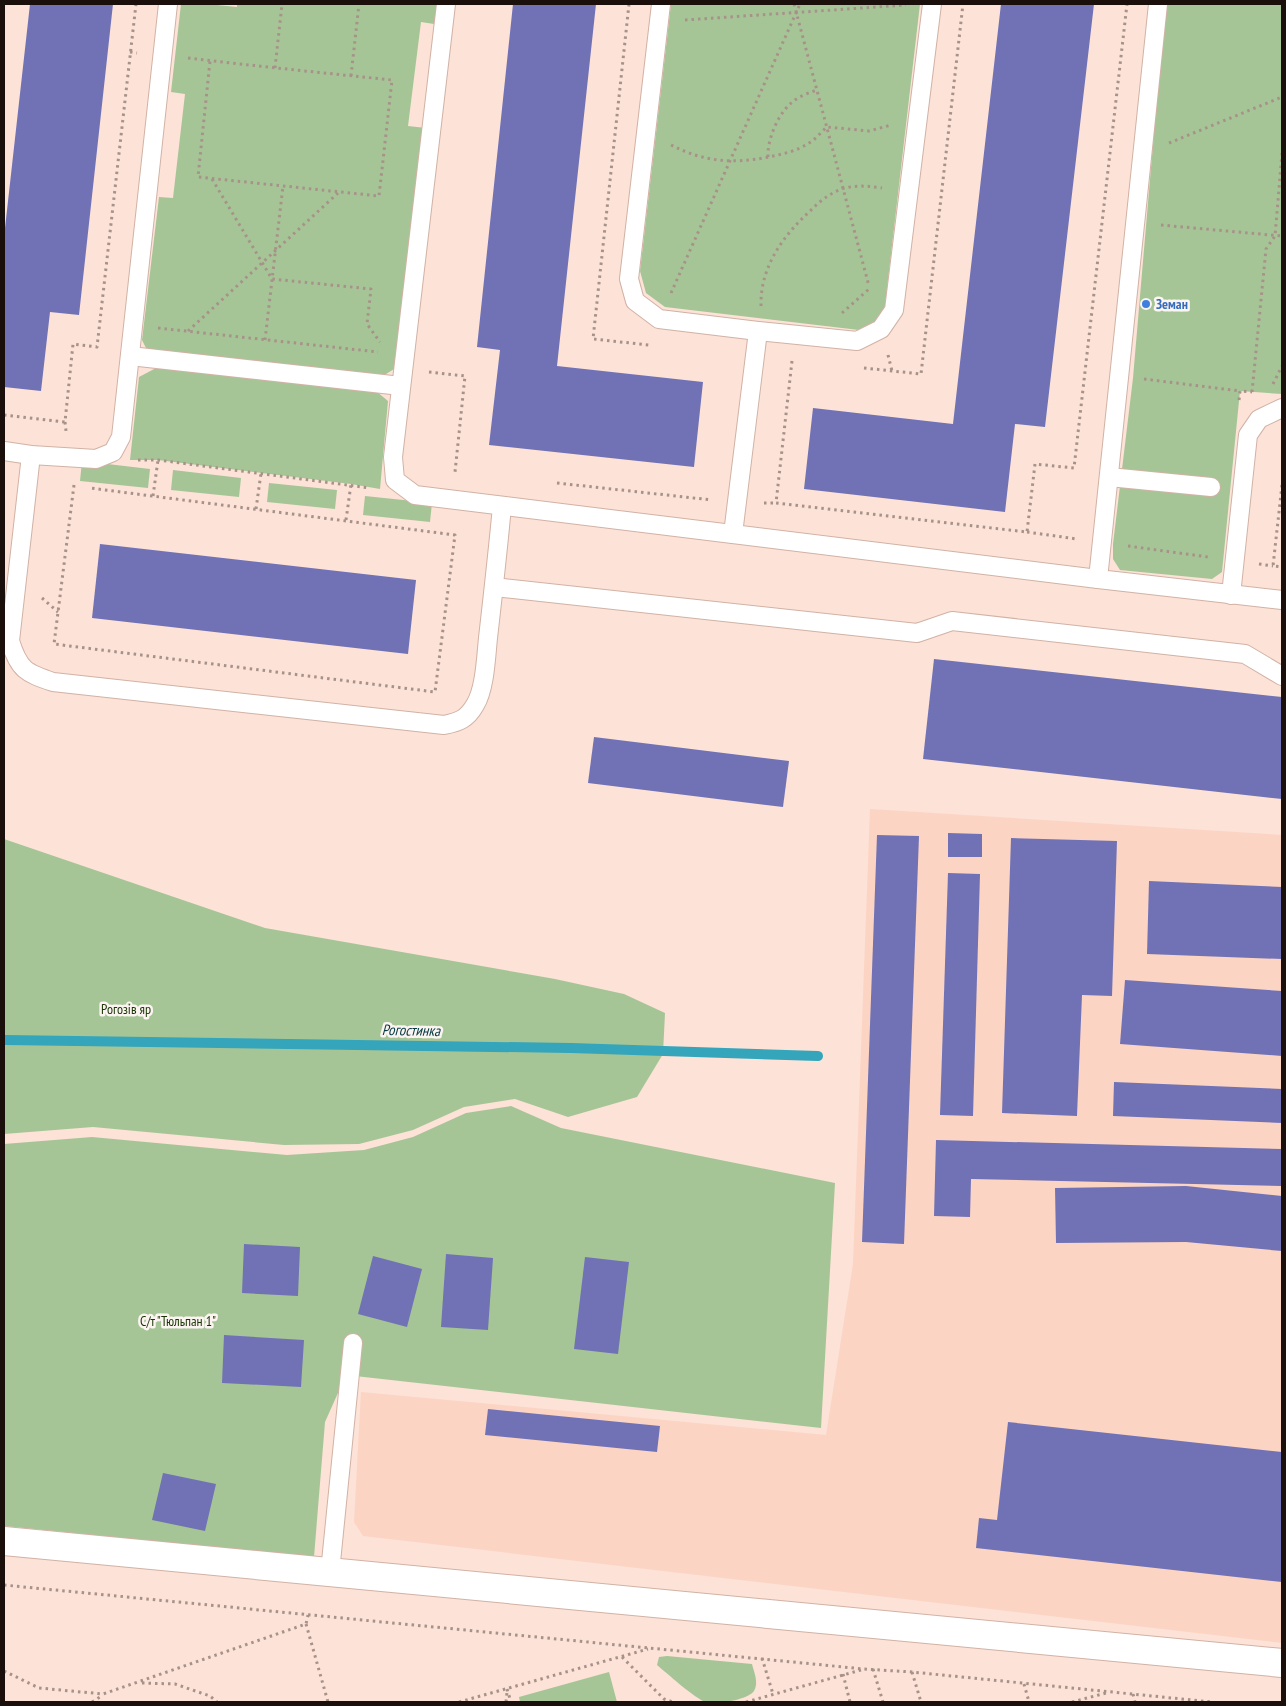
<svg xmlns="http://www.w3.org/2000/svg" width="1286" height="1706" viewBox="0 0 1286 1706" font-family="'PT Sans Narrow',sans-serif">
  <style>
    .built { fill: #fcd4c3 }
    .green { fill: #a6c596 }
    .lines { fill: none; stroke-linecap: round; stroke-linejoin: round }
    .stream { stroke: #34a5ba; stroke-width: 10 }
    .building { fill: #7072b5 }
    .service-casing { stroke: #d1b2a5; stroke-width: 20 }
    .minor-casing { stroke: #d1b2a5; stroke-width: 30 }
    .path { stroke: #a7928a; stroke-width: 3; stroke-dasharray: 2.5 4; stroke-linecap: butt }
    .service { stroke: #fff; stroke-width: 18 }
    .minor { stroke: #fff; stroke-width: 28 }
    .shop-dot { fill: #3f7fe0; stroke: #fbf4f1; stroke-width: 2 }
    .labels { text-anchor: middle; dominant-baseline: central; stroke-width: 5; stroke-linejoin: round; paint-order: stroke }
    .shop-label { font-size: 14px; font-weight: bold; fill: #366cbe; stroke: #fbf4f1; text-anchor: start }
    .park-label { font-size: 14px; fill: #183304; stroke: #fbf4f1 }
    .water-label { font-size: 15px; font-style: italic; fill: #043942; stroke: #fbf4f1 }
  </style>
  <rect width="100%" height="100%" fill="#fde2d7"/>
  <polygon class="built" points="870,809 1282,835 1282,1643 363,1536 354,1522 361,1392 826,1435 853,1264"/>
  <g class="green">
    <polygon points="181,4 207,4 237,7 237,4 437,4 434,24 421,22 408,126 426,128 394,369 383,376 147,350 142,340 159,197 173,198 185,94 171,92"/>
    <polygon points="671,4 920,4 885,306 878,320 859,330 665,307 646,293 640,271"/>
    <polygon points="1165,4 1282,4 1282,394 1240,391 1222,572 1212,579 1120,570 1113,559 1113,544 1133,378"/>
    <polygon points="156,368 376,391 388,401 380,489 351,484 158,460 130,460 139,377"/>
    <polygon points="82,461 150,469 148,488 80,481"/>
    <polygon points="173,470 241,478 239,497 171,490"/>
    <polygon points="269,483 337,490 335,509 267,502"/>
    <polygon points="365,496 432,503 430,522 363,515"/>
    <polygon points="4,839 265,928 555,979 624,994 665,1013 663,1054 637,1097 568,1117 515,1099 464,1107 413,1130 359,1144 284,1145 93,1127 4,1134"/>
    <polygon points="511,1106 561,1128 835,1183 821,1428 346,1375 325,1422 314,1557 4,1526 4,1144 92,1137 287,1155 364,1150 413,1137 466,1113"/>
    <path d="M667,1656L752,1664C754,1672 759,1683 754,1691C748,1700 713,1706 703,1701C690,1694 669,1675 657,1665L659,1657Z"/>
    <polygon points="609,1672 617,1702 520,1702 519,1697"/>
  </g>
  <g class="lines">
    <polyline class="stream" points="4,1040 571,1048 818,1056"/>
  </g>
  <g class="building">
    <polygon points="30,4 113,4 79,315 50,312 41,391 4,387 4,237"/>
    <polygon points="513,4 596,4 557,366 703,382 694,467 489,445 500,350 477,347"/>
    <polygon points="1001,4 1094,4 1045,427 1015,424 1005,512 804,489 813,408 953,424"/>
    <polygon points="100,544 416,580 408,654 92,618"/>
    <polygon points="934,659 1282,697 1282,799 923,759"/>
    <polygon points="594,737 789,761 783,807 588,783"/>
    <polygon points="948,833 982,834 982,857 948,857"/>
    <polygon points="877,835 919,836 904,1244 862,1242"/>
    <polygon points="1011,838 1117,841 1112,996 1082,995 1077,1116 1002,1113"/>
    <polygon points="948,873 980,874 973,1116 940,1115"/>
    <polygon points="1149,881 1282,887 1282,959 1147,954"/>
    <polygon points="1125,980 1282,991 1282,1056 1120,1044"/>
    <polygon points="1114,1082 1282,1089 1282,1123 1113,1116"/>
    <polygon points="936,1140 1282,1149 1282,1186 971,1179 970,1217 934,1216"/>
    <polygon points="1186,1186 1282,1196 1282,1251 1186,1242 1056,1243 1055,1188"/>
    <polygon points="244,1244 300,1247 298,1296 242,1293"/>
    <polygon points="446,1254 493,1258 488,1330 441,1327"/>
    <polygon points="373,1256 422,1269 407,1327 358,1314"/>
    <polygon points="585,1257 629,1262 618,1354 574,1349"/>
    <polygon points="224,1335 304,1340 301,1387 222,1383"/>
    <polygon points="488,1409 660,1426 657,1452 485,1435"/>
    <polygon points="1008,1422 1282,1452 1282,1582 976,1548 979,1518 997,1520"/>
    <polygon points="163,1473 216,1484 205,1531 152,1520"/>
  </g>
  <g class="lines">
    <g class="service-casing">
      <g id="service">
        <polyline points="446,4 393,457 395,480 415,495 1098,579"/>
        <polyline points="661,4 629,279 635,301 659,319 758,331 857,341 881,329 894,310 932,4"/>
        <polyline points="1158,4 1098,579 1282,600"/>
        <polyline points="130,356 401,386"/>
        <polyline points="4,451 31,455 96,459 113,452 121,437 168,4"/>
        <path d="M31,455L10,641C19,670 26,673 53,682L444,725C459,722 467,719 475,705C485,689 486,657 488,638C493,594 498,550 502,506"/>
        <polyline points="1109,477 1211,487"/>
        <polyline points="733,534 758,331"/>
        <polyline points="494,587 917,633 952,621 1245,654 1282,676"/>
        <polyline points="1231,595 1248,435 1259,419 1282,408"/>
        <polyline points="330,1572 353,1343"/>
      </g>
    </g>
    <g class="minor-casing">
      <polyline id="minor" points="4,1541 1282,1663"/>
    </g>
    <g class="path">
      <polyline points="629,4 593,339 649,345"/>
      <polyline points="794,4 869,286"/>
      <polyline points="685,20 906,5"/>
      <polyline points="130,52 137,53"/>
      <path d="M188,58C256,66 324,73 392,80L379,196L198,177L210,61"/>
      <polyline points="275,68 282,4"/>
      <polyline points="351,76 359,4"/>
      <polyline points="1169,143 1282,97"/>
      <path d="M671,145C704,162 733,164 769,157C783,154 797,151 809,143C816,139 821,132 827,127L869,131L891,125"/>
      <path d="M768,157C767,141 777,116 790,104C797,97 808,93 817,90"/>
      <polyline points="212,179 272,279 371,289 367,324 380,342"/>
      <polyline points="1161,225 1282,236"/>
      <polyline points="671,293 800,4"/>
      <path d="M761,306C760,267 783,236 810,211C820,201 831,192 845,188C858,185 869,186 882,188"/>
      <polyline points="842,313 869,289"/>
      <polyline points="158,328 378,352"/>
      <polyline points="188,331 338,193"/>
      <polyline points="265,340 283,186"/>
      <polyline points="888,355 892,371"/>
      <polyline points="792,361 776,503 1027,532 1035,464 1074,468 1127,4"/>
      <polyline points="864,368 921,374 963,4"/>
      <polyline points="429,372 465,376 455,472 456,472"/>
      <polyline points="1144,379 1240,391"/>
      <polyline points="1273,384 1282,366"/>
      <polyline points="1252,392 1266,249 1275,236 1282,153"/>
      <polyline points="1239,400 1240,391 1252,392"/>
      <polyline points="4,415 65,422 73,344 97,347 136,4"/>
      <polyline points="65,422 66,431"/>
      <polyline points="138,460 158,460 370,488"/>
      <polyline points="557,483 712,500"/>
      <polyline points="74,485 54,644 435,692 455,535 90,488"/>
      <polyline points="1282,485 1273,566 1282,567"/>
      <polyline points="153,496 158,460"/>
      <polyline points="764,503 776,503"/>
      <polyline points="256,509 261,473"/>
      <polyline points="346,520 351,484"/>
      <polyline points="1027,532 1077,539"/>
      <polyline points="1128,546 1208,557"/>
      <polyline points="1259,564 1273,566"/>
      <polyline points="42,598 58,612"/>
      <polyline points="4,1585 864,1669 912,1672 1212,1702"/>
      <polyline points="306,1624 328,1702"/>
      <polyline points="622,1657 664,1699 673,1702"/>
      <polyline points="762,1658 773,1694"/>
      <polyline points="873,1669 883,1702"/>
      <polyline points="4,1671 39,1688 103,1694 306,1624 308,1615"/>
      <polyline points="912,1672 921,1702"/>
      <polyline points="843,1674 850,1702"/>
      <polyline points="142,1683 175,1684 210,1696 217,1702"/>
      <polyline points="1024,1684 1029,1702"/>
      <polyline points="507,1689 511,1702"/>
      <polyline points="1133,1694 1135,1702"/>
      <polyline points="92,1702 103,1695"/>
      <polyline points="459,1702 648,1649"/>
      <polyline points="506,1702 507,1692"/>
      <polyline points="746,1702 861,1670"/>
      <polyline points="1072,1702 1106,1693"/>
    </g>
    <use href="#service" class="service"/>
    <use href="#minor" class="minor"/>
  </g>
  <circle class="shop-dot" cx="1146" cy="304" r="5"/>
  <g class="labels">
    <g class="shop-label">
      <text x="1156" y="304">Земан</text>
    </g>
    <g class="park-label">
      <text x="126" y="1009">Рогозів яр</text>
      <text x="178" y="1321">С/т "Тюльпан 1"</text>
    </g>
    <g class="water-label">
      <text transform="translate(411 1030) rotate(1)">Рогостинка</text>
    </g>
  </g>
  <rect width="1286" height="1706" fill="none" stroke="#1a0f0b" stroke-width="10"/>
</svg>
